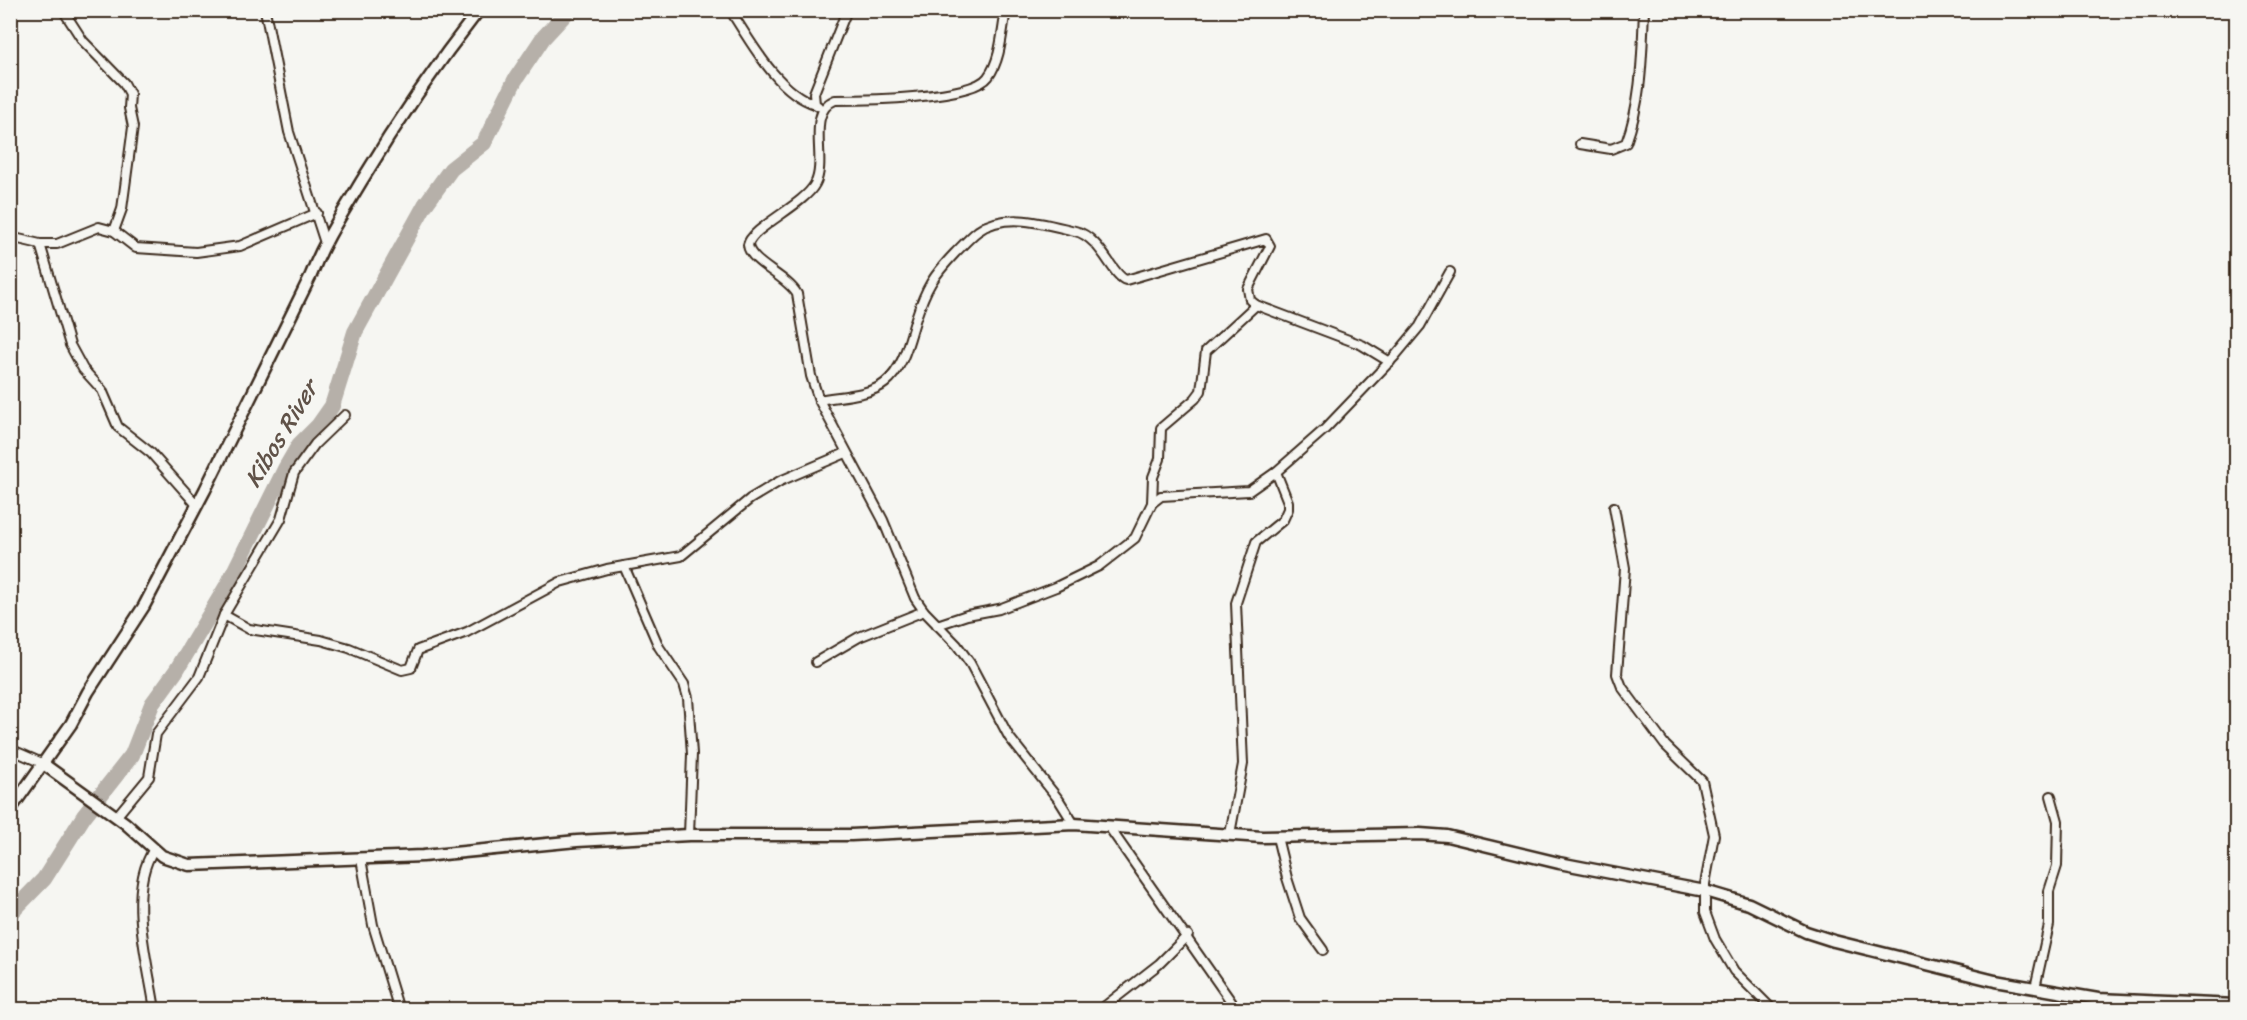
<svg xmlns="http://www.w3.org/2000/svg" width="2247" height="1020" viewBox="0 0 2247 1020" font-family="Sriracha,sans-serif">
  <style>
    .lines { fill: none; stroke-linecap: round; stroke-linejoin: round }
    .river { stroke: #b6b0a9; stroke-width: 16 }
    .street-casing { stroke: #3b2a1e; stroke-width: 12 }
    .secondary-casing { stroke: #3b2a1e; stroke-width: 15 }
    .street { stroke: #f6f6f2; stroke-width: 8 }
    .secondary { stroke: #f6f6f2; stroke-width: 10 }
    .labels { text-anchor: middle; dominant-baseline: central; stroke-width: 4.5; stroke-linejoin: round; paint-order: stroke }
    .water-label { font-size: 24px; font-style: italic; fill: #605248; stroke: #f6f6f2 }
  </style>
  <rect width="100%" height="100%" fill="#f6f6f2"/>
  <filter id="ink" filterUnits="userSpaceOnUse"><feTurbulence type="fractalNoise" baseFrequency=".0167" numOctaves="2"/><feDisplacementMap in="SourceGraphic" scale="12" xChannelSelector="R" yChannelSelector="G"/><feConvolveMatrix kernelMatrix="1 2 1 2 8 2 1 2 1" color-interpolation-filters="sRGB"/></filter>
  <g filter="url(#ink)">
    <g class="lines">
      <polyline class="river" points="10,914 44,879 84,816 132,755 152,704 176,671 229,582 285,469 299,445 318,426 332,406 355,332 425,205 451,169 484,143 515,80 543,38 569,10"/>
      <g class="street-casing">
        <g id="street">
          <polyline points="63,10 83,41 124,83 130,94 129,108 133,127 122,209 114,231"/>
          <polyline points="265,10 289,132 324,240"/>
          <path d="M730,10C751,42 777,92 815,104"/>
          <path d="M1006,10C1002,31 1001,60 988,77C972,99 863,100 835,100C805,112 828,160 815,184C804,205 751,228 748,245C750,263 787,276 797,294L811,376L819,400L883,520L915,598L924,611L957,645L970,663L1009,737L1059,800L1074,824"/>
          <polyline points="818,106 815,104 814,93 847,10"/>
          <path d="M1580,144L1611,149L1626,143C1642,100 1642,55 1644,10"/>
          <polyline points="10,237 40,244 57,244 99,227 114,231 136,248 196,252 240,246 317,213"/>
          <polyline points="40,244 70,345 83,369 102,390 118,427 151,453 197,505"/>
          <path d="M819,400C838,396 869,396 885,383C904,368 909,340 916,318C926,288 933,276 955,253C962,246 970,237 978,231C1006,211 1045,224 1075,231C1101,237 1112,276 1126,280L1266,239L1270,246L1248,289L1250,300L1256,305L1362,345L1390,362"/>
          <polyline points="1152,503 1153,477 1160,459 1161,428 1195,399 1201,391 1206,351 1256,305"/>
          <polyline points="1614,507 1625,568 1617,674 1622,687 1665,745 1702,781 1714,835 1705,884 1705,912 1715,939 1734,971 1773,1010"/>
          <polyline points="624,566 659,647 684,684 688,698 692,754 689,835"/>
          <polyline points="224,615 249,629 321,640 349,648 402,670 411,668 418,650 467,632 560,582 607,569 681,556 750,499 780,481 846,453"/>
          <polyline points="937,625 967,615 999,609 1056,587 1099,566 1135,538 1152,503 1161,496 1249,491 1276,472 1325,429 1395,356 1420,326 1450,272"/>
          <polyline points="816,662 859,637 924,611"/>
          <polyline points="10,749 42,763"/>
          <polyline points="116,817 149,777 156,734 199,677 224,615 281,519 294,473 315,444 345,415"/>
          <polyline points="1109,827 1237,1010"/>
          <polyline points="1230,834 1243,764 1236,603 1256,542 1283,520 1288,509 1288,502 1276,472"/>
          <polyline points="1277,837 1287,878 1300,918 1323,950"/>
          <path d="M154,849C126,892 148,961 155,1010"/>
          <polyline points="361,859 373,925 399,1010"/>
          <polyline points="2035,988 2049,925 2049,891 2057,866 2058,821 2051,796"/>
          <polyline points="2098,999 2106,1010"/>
          <polyline points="1100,1010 1159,964 1188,935"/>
        </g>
      </g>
      <g class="secondary-casing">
        <g id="secondary">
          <polyline points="42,763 125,823 162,856 189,865 423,856 577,841 689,835 851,835 1074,824 1262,837 1420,834 1447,836 1559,863 1705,891 1749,904 1806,932 1834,941 1995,981 2098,999 2236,1005"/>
          <path d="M10,810L71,724L88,692L144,606L205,490L311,275C324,241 342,214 361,182C397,122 436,65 479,10"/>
        </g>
      </g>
      <use href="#street" class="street"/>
      <use href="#secondary" class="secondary"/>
    </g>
  </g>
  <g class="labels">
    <g class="water-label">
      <text transform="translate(281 434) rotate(-59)">Kibos River</text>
    </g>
  </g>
  <rect width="2247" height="1020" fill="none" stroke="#f6f6f2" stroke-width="36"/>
  <rect x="18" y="18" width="2211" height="984" fill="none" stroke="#3b2a1e" stroke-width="2" filter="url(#ink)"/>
</svg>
